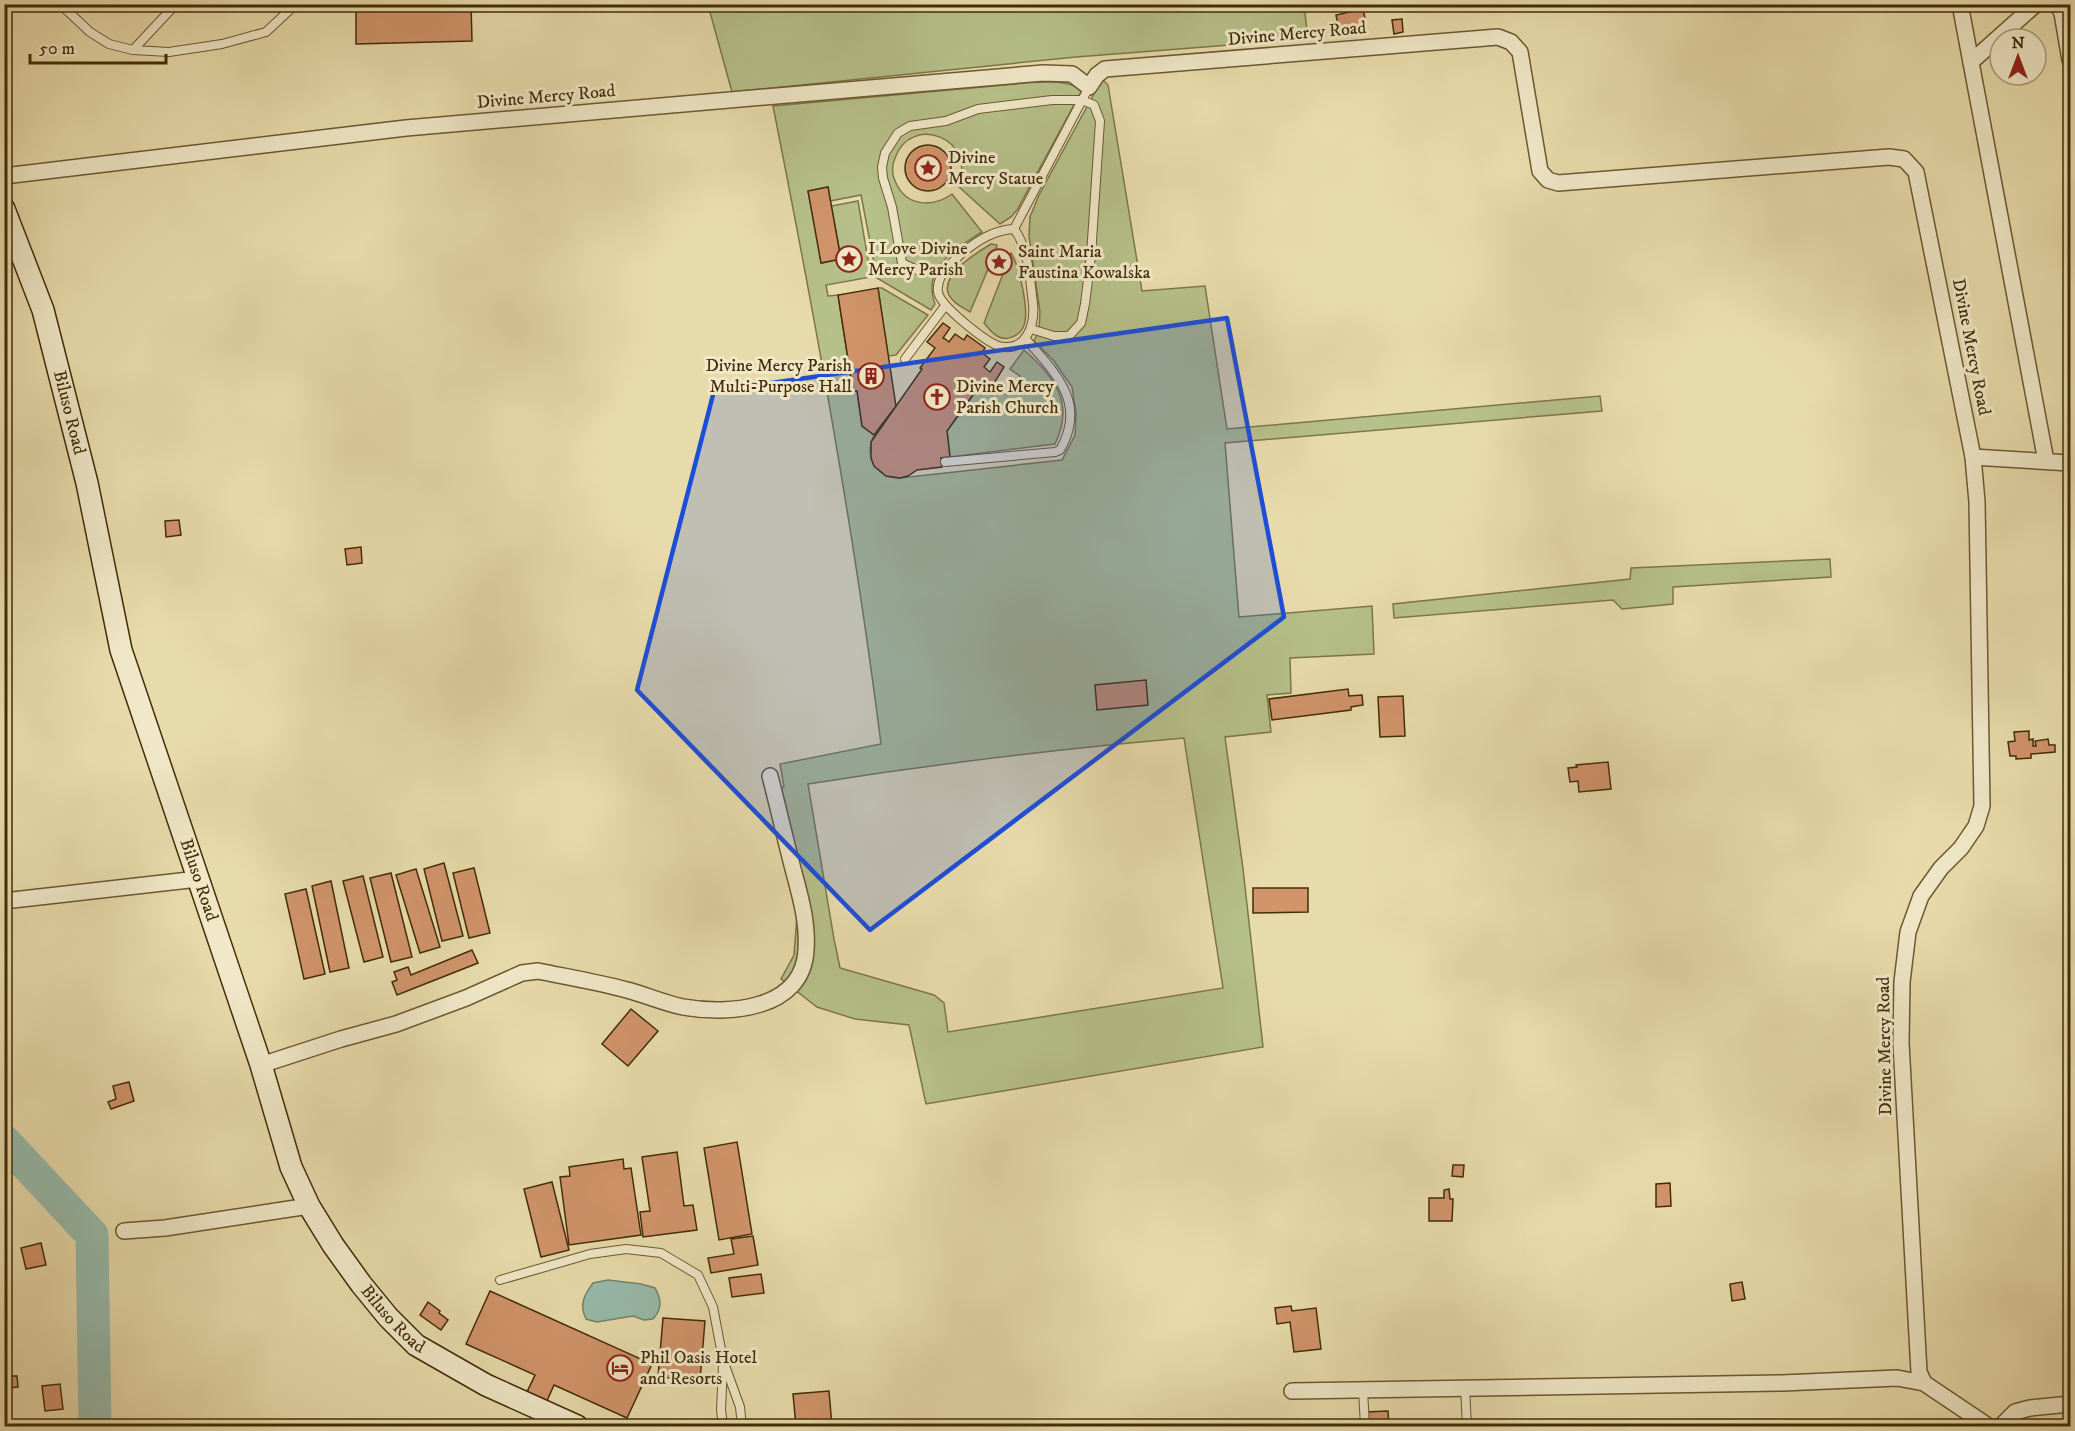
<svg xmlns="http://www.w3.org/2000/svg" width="2075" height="1431" viewBox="0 0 2075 1431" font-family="'IM FELL DW Pica',serif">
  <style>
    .green { fill: #b6c089; stroke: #7c7649; stroke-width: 1.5; fill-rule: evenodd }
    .water { fill: #97bbac; stroke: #75826b; stroke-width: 1.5 }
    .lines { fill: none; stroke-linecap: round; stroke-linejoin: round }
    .river { stroke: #97bbac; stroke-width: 33 }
    .building { fill: #d1946b; stroke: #422c09; stroke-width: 1.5 }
    .lane-casing { stroke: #6c5832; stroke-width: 10 }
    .street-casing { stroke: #6c5832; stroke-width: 18 }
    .secondary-casing { stroke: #422c09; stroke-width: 24 }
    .lane { stroke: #f0e8c8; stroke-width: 8 }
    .street { stroke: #f0e8c8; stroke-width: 15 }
    .secondary { stroke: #f0e8c8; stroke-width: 21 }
    .marked { fill: #1d4ed8; fill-opacity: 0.2; stroke: #1d4ed8; stroke-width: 4.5; stroke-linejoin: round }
    .labels { text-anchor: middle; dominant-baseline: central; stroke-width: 6; stroke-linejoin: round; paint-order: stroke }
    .street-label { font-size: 18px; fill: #422c09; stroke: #f0e8c8 }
    .poi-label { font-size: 18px; fill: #422c09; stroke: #f0e8c8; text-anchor: start }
  </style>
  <rect width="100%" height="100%" fill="#e8dbab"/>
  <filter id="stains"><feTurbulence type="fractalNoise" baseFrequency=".00333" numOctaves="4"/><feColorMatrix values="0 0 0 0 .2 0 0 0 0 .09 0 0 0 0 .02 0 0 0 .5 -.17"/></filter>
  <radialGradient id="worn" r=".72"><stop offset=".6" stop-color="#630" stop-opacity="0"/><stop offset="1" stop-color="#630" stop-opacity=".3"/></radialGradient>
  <g class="green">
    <polygon points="708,5 1304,5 1308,39 1076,57 732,92"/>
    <path d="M1102,79L1108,85L1142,291L1205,286L1227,429L1600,396L1602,411L1225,443L1239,617L1372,606L1374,654L1290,658L1291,693L1267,695L1271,732L1225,737L1243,869L1263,1047L926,1104L909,1025L855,1019L817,1007L781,979L794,955L797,916L766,792L784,787L780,764L881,744C854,530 815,318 773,106L1025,83C1043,82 1066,79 1082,90L1017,210L1011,217L1000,224L958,186C978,138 911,113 895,158C891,167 892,176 897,185C908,207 934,207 952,194L982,232C956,249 921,268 935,304L931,310L877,278L861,195L830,201L828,187L808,191L822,263L841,259L831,206L858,201L871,277L826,285L828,296L838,295L853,391H857L862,426L874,435C864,456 876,478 900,478L1062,460L1075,435L1076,413L1072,387L1054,361L1034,341L1039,331L1040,312L1029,236L1030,217L1039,195ZM1184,738L1223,988L948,1032L944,1003L934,995L840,968L834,939L808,784C933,764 1058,749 1184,738Z"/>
    <path d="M991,244L997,245L996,250L970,312C964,308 956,305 951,298C935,278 976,253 991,244Z"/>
    <path d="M1011,253C1019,264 1028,307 1025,321C1024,333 1009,343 997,336C992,333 988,328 984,323Z"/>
    <polygon points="878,288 882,288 928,315 896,355 888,356"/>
    <path d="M1024,350C1055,377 1075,403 1055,444L950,457L947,431L980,386L992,395L998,388L1007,395L1020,376L1010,369Z"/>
    <polygon points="1830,559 1831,577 1673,587 1673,604 1622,609 1613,600 1394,618 1393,604 1630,579 1631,568"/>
  </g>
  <path class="water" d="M608,1280L641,1284L655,1288C662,1300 662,1309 653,1319L644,1320L633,1316L597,1322L586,1319C579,1305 584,1295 593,1283Z"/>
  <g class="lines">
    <polyline class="river" points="4,1141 92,1235 95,1426"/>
  </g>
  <g class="building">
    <polygon points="356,4 471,4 472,41 356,44"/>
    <polygon points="1897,4 1929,4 1899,11"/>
    <polygon points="1363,9 1366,23 1361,24 1363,33 1345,37 1343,28 1339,29 1336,15"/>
    <polygon points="1402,19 1403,32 1394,34 1392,20"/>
    <circle cx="928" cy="168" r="23"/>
    <polygon points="828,187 841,259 821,263 808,191"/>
    <polygon points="878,288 896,406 874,435 862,426 857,391 853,391 838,295"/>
    <polygon points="943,323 950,328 943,338 945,339 949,342 955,334 964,340 967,335 985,348 982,353 990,359 984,367 990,372 997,362 1004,367 991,388 982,382 947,431 950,457 941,458 942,467 917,470 908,476 900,478 886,476 874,466 871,458 871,442 922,369 920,368 935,348 927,342"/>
    <polygon points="179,520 181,535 166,537 165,521"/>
    <polygon points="361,547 362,563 347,565 345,549"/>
    <polygon points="1146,680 1148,705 1097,710 1095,685"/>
    <polygon points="1348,689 1349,696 1362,695 1363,705 1351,707 1351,710 1272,720 1269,699"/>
    <polygon points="1403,696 1405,736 1380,737 1378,697"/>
    <polygon points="2029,731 2029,740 2033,739 2033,746 2036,746 2035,741 2048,739 2049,745 2055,745 2055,752 2031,754 2031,758 2016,759 2016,756 2010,756 2008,742 2015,741 2014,732"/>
    <polygon points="1608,762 1611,789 1579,792 1578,781 1570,782 1568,768 1577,767 1576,765"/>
    <polygon points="444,863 463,936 442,941 424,869"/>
    <polygon points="474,868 490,933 469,938 453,873"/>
    <polygon points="416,869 440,947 420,953 396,875"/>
    <polygon points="391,873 412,957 391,962 370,878"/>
    <polygon points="363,876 383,957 364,962 343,881"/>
    <polygon points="331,881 349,968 330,972 312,886"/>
    <polygon points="1253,888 1308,888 1308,912 1253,913"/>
    <polygon points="306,889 325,974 304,979 285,894"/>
    <polygon points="472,950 478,963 397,995 392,982 397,980 394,972 408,967 411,975"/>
    <polygon points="631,1009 658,1031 628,1066 602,1044"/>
    <polygon points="129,1082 134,1101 111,1109 108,1102 116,1099 113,1086"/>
    <polygon points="737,1142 752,1234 719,1240 704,1148"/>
    <polygon points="677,1152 684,1206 693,1205 697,1230 643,1237 640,1212 650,1211 642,1157"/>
    <polygon points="623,1159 624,1169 631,1168 641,1235 569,1245 560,1177 570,1176 569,1167"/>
    <polygon points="1453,1165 1464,1165 1463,1177 1452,1176"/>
    <polygon points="552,1182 569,1250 541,1257 524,1189"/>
    <polygon points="1670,1183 1671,1206 1656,1207 1656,1184"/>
    <polygon points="1449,1189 1450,1199 1453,1199 1452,1221 1429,1221 1429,1198 1444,1198 1444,1190"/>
    <polygon points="753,1236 758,1265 711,1273 708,1258 734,1254 731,1239"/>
    <polygon points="41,1243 46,1265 26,1269 21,1248"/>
    <polygon points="761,1274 764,1293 732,1297 729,1278"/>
    <polygon points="1742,1282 1745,1299 1732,1301 1730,1284"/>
    <polygon points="490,1291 652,1364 627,1418 554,1385 546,1403 526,1394 535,1375 466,1344"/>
    <polygon points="428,1302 440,1311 439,1313 448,1320 441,1330 420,1315"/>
    <polygon points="1291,1306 1292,1311 1316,1308 1321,1349 1294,1352 1290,1322 1277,1324 1275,1308"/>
    <polygon points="663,1318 705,1321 700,1380 658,1377"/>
    <polygon points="7,1376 17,1376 18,1387 8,1388"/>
    <polygon points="60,1384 63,1409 45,1411 42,1386"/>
    <polygon points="829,1391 832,1426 796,1426 793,1394"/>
    <polygon points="2064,1409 2070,1409 2070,1426 2065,1426"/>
    <polygon points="1388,1411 1389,1426 1366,1426 1366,1412"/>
  </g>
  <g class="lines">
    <g class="lane-casing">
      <g id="lane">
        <polyline points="60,4 90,32 109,44 133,50 169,52 222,44 266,32 296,4"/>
        <polyline points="133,50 176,4"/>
        <path d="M1014,229C1029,248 1030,281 1033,304C1035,325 1026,353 999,346C986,342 940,306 938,292C936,276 950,264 961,254C977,241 993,230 1014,229Z"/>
        <polyline points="1014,229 1089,87"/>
        <polyline points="944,272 917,270 902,263 892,207 883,178 882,167 885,153 898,133 910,126 946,121 978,109 1052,100 1082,100 1094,105 1100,121 1091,255 1085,304 1081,323 1069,336 1054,336 1031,329"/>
        <polyline points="905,359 945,306"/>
        <path d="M945,462L1055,452L1060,450C1088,402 1054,372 1025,338"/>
        <polyline points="500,1280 590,1254 626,1249 661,1253 698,1275 713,1307 723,1360 740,1407 742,1426"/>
        <polyline points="723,1365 721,1410 723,1426"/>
        <polyline points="1465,1388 1467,1426"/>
        <polyline points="1363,1390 1365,1426"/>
      </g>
    </g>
    <g class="street-casing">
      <g id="street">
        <polyline points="1960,4 2046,461"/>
        <polyline points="2057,4 2062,13 2070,60"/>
        <polyline points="1971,62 2036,4"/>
        <polyline points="4,176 406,128 1043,73 1072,74 1089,87 1097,75 1105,69 1498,37 1511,42 1520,52 1540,171 1548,180 1558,183 1889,157 1904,159 1916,172 1973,457 1977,502 1982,806 1976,826 1961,848 1941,868 1921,896 1908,932 1902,982 1901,1043 1919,1372 1924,1383 1988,1426"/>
        <polyline points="1973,457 2070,463"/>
        <polyline points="4,901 198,879"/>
        <path d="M261,1065L341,1039L396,1024L466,998L522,973L538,971C567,977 597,982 627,990C646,995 664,1003 683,1007C729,1015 803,1010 806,950C808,922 800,895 793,869C785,838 778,807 770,776"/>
        <polyline points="124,1231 165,1228 309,1206"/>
        <polyline points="1292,1391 1782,1383 1897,1378 1924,1383"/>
        <polyline points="2001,1426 2015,1412 2030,1408 2070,1404"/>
      </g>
    </g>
    <g class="secondary-casing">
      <g id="secondary">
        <path id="s1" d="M4,209L43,310L87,483L121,650L261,1065L291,1167L309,1206L333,1245L361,1284L388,1317L416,1345L486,1385L577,1426"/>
      </g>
    </g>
    <use href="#lane" class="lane"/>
    <use href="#street" class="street"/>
    <use href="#secondary" class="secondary"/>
  </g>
  <path class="marked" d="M1227,318L1284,617L870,930L637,690L714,391Z"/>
  <defs>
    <g id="sight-ring" transform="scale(1.35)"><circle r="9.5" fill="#f0e8c8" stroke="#8f2418" stroke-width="1.5"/><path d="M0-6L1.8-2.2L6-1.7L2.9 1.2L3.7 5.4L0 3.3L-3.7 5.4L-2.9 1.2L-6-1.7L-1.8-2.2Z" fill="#8f2418"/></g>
    <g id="building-ring" transform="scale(1.35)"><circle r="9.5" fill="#f0e8c8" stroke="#8f2418" stroke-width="1.5"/><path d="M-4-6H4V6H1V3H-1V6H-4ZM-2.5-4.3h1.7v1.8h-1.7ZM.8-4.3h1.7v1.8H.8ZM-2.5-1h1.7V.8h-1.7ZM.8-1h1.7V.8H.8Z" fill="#8f2418"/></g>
    <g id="church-ring" transform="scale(1.35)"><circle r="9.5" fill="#f0e8c8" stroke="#8f2418" stroke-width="1.5"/><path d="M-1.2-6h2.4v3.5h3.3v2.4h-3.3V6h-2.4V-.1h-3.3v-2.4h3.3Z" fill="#8f2418"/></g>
    <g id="hotel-ring" transform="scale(1.35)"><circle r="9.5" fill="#f0e8c8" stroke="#8f2418" stroke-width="1.5"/><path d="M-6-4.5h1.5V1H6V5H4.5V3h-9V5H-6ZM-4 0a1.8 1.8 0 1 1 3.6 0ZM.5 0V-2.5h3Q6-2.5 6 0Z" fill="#8f2418"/></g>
  </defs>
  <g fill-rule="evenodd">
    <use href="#sight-ring" x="928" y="168"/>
    <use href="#sight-ring" x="849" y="259"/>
    <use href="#sight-ring" x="999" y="262"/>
    <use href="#building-ring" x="871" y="376"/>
    <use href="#church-ring" x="937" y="397"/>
    <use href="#hotel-ring" x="620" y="1368"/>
  </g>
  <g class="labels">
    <g class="street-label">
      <text transform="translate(1297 34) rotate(-5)">Divine Mercy Road</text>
      <text transform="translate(546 97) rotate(-5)">Divine Mercy Road</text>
      <text transform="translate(1971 347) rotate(79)">Divine Mercy Road</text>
      <text stroke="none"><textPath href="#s1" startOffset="214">Biluso Road</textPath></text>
      <text stroke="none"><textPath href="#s1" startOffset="700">Biluso Road</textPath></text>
      <text transform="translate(1885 1046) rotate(-91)">Divine Mercy Road</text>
      <text stroke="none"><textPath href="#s1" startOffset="1186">Biluso Road</textPath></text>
    </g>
    <g class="poi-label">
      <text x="948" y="158">Divine<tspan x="948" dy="21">Mercy Statue</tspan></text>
      <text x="868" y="249">I Love Divine<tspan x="868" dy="21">Mercy Parish</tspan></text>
      <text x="1018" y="252">Saint Maria<tspan x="1018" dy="21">Faustina Kowalska</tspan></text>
      <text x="852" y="366" text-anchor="end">Divine Mercy Parish<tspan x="852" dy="21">Multi-Purpose Hall</tspan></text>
      <text x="956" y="387">Divine Mercy<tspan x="956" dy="21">Parish Church</tspan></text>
      <text x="640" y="1358">Phil Oasis Hotel<tspan x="640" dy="21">and Resorts</tspan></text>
    </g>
  </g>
  <rect width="2075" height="1431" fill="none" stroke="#e8dbab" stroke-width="24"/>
  <rect x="6" y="6" width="2063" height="1419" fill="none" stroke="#422c09" stroke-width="3"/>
  <rect x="12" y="12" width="2051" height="1407" fill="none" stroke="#422c09" stroke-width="1.5"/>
  <g transform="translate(2018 57)"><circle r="28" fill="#f0e8c8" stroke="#aa9d7c" stroke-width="1.5"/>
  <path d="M0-4.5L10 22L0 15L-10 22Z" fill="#8f2418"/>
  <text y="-9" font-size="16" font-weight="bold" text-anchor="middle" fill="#422c09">N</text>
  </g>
  <path d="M30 54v9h136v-9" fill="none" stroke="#422c09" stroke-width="3"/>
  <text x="39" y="54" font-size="18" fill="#422c09" stroke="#f0e8c8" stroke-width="4.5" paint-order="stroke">50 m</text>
  <rect width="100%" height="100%" filter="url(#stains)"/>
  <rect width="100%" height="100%" fill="url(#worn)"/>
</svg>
